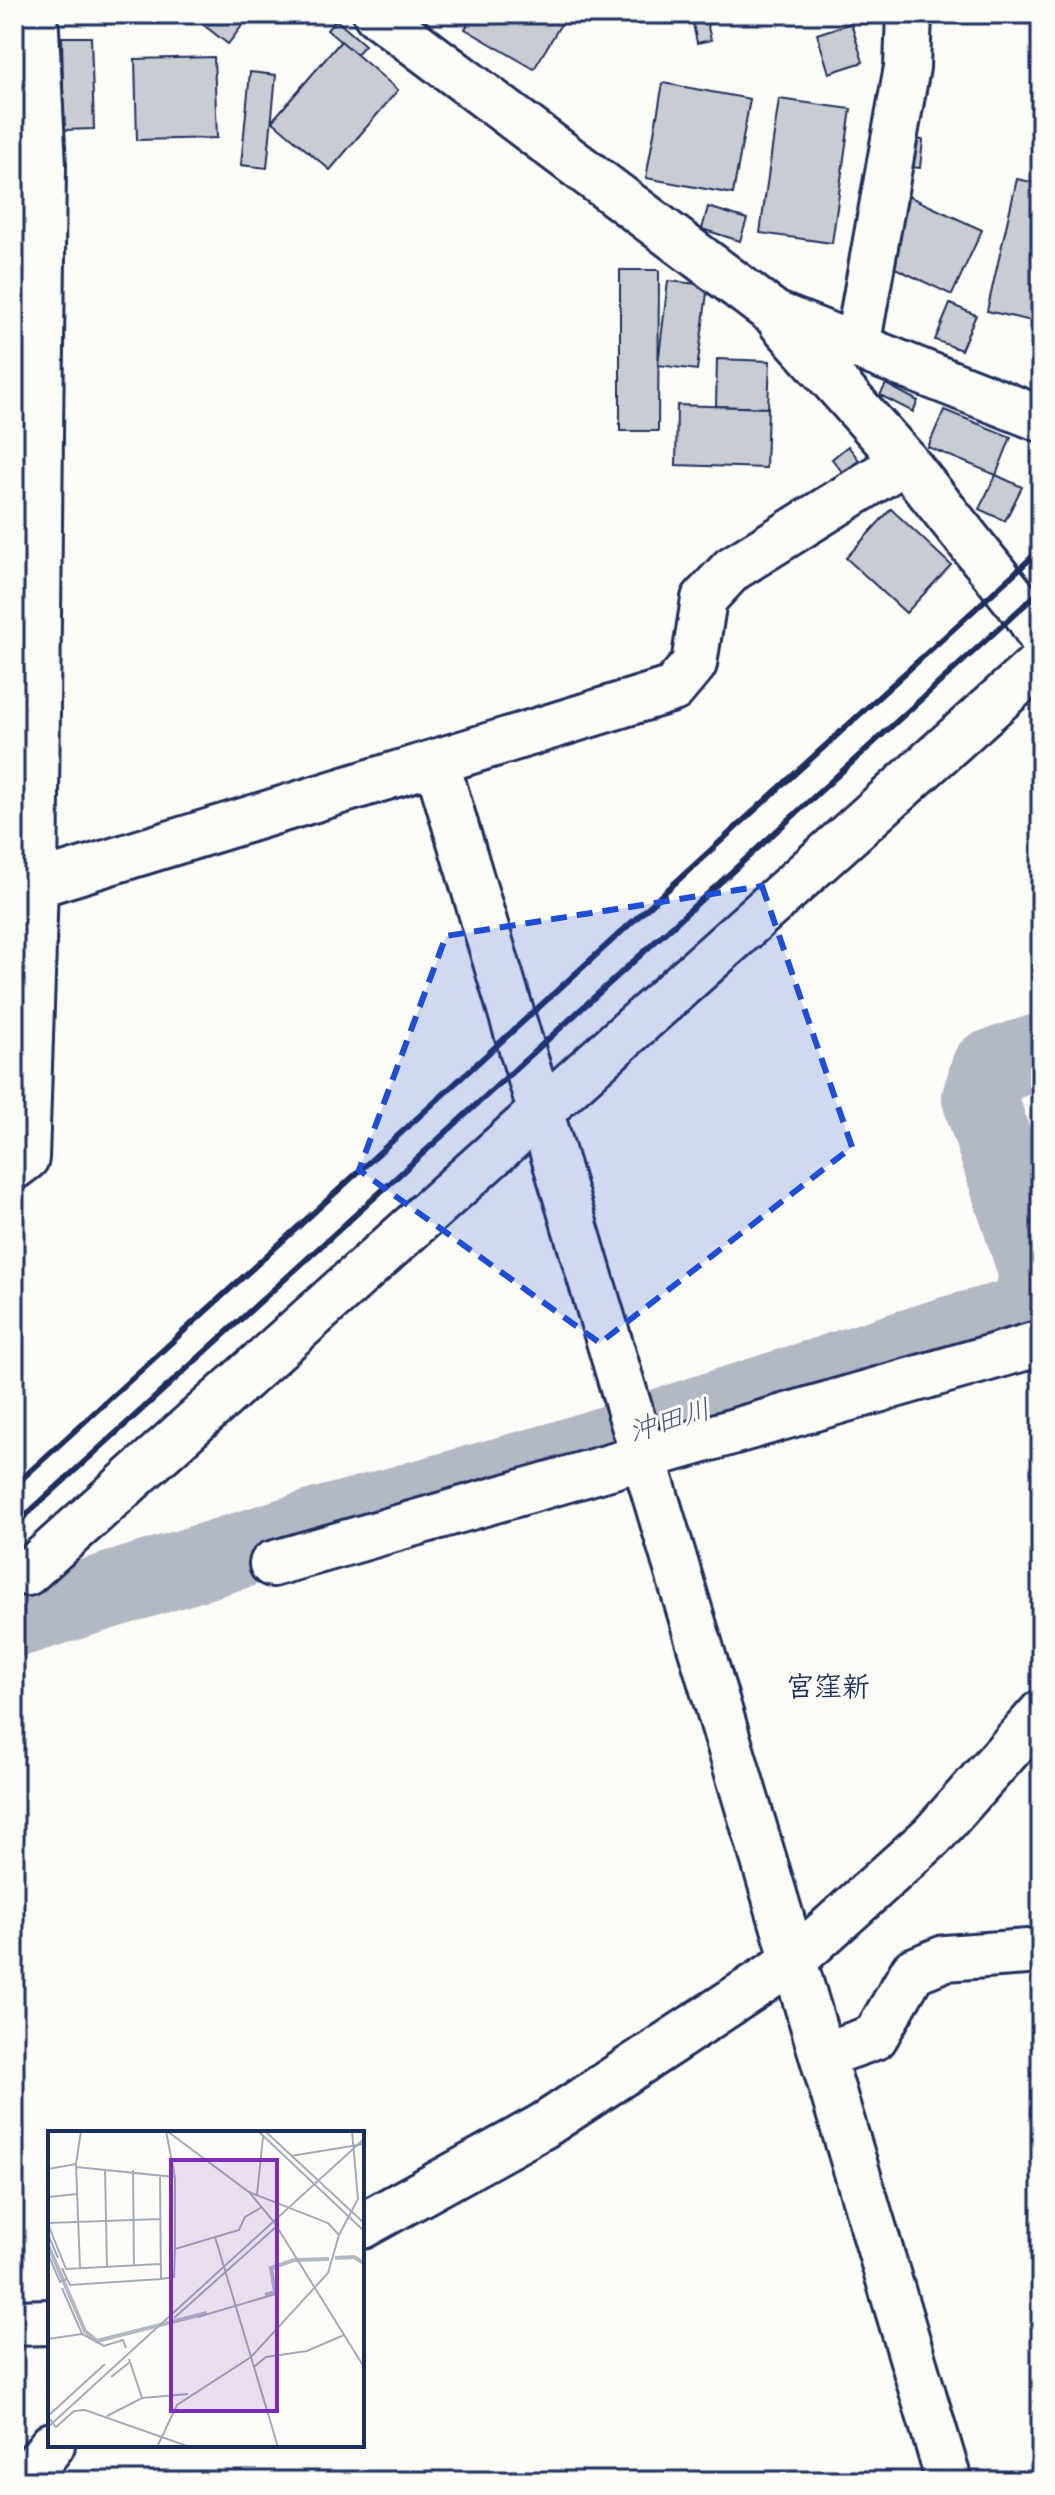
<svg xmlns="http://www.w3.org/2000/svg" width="1055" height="2495" viewBox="0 0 1055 2495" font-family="Kalam,'Klee One',sans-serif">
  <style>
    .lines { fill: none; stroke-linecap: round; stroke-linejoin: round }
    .river { stroke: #b3b8c5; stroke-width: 76 }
    .building { fill: #c9ccd3; stroke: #1b2f5e; stroke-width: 2 }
    .minor-casing { stroke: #1b2f5e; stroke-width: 50 }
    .minor { stroke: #fdfcf7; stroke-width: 44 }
    .rail { stroke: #1b2f5e; stroke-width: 6 }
    .marked { fill: #1d4ed8; fill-opacity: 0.2; stroke: #1d4ed8; stroke-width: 6; stroke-dasharray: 16 10; stroke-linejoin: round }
    .labels { text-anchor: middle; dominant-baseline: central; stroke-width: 6; stroke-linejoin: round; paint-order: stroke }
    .water-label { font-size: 28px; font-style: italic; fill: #49587d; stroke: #fdfcf7 }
    .neighbourhood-label { font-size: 28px; font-weight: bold; fill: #1b2f5e; stroke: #fdfcf7 }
    .inset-river { fill: none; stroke: #b3b8c5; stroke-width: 4 }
    .inset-road { fill: none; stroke: #a3aaba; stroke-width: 2 }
    .view { fill: #7b2cbf; fill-opacity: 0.15; stroke: #7b2cbf; stroke-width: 4 }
    .inset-edge { fill: none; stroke: #1b2f5e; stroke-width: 4 }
  </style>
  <rect width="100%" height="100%" fill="#fdfcf7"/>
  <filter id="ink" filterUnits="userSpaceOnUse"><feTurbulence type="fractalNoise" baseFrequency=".0125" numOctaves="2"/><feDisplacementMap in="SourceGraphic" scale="16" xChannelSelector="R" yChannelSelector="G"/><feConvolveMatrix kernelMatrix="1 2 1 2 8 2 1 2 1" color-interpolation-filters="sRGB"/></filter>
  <g filter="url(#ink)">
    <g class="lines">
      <polyline class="river" points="14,1620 319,1526 557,1460 950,1334 1029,1313 1037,1274 980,1098 989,1068 1041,1051"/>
    </g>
    <g class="building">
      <polygon points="200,14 251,14 228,44 196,19"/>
      <polygon points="474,14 567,14 534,69 465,29"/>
      <polygon points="691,14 705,14 711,40 697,43"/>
      <polygon points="336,20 365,45 356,55 327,30"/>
      <polygon points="851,23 863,62 829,73 817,34"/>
      <polygon points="62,37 91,37 94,129 64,130"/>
      <polygon points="341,41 398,90 330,170 272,121"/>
      <polygon points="214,57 217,138 137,140 135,59"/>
      <polygon points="250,72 276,75 267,168 241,165"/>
      <polygon points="663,83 750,99 733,194 646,178"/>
      <polygon points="779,99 851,109 832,243 760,233"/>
      <polygon points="902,138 923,140 920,168 899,166"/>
      <polygon points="14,177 26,177 24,255 14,255"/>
      <polygon points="1017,179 1041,184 1041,323 987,311"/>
      <polygon points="908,196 982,230 952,295 878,260"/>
      <polygon points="708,207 747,219 740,241 702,229"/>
      <polygon points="14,268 17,268 18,363 14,363"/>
      <polygon points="620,270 659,270 658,431 620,431"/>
      <polygon points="668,281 708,285 697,370 658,365"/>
      <polygon points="950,304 976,315 961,350 935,340"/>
      <polygon points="717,359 770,361 768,408 716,406"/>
      <polygon points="14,378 17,378 16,460 14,460"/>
      <polygon points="886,384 918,401 913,412 880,395"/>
      <polygon points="677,405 768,408 766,468 676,465"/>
      <polygon points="944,410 1011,437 996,475 928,447"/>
      <polygon points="848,446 859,460 843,473 832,459"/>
      <polygon points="996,475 1022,487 1005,521 979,509"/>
      <polygon points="17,477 21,578 14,578 14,478"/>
      <polygon points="891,509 951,565 906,613 846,558"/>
      <polygon points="1041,2013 1041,2052 1032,2015"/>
    </g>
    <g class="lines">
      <g class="minor-casing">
        <g id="minor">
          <polyline points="376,14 775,314 1041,419"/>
          <polyline points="14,162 43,166 36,29 30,14"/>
          <polyline points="781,322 905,461 1026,613 1041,637"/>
          <polyline points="857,347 907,67 909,14"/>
          <polyline points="437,764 949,2481"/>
          <polyline points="35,885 43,166"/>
          <polyline points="14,1167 26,1158 35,885 673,689 694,664 704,599 732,569 905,461"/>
          <polyline points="272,1564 1041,1343"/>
          <polyline points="27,1573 1041,662"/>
          <polyline points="824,2055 875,2037 913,1971 945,1958 1041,1951"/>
          <polyline points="362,2226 543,2126 792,1962 932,1836 1041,1713"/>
          <polyline points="14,2323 50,2322"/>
          <polyline points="24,2481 52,2445"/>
        </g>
      </g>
      <use href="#minor" class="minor"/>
      <g class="rail">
        <polyline points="14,1486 1041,549"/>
        <polyline points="14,1526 1041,590"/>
      </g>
    </g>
  </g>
  <path class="marked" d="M762,886L852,1147L600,1343L359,1170L446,936Z"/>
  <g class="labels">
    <g class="water-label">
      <text transform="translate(670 1422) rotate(-17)">沖田川</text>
    </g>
    <g class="neighbourhood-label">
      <text x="828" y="1688">宮窪新</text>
    </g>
  </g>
  <g transform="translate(48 2131)">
    <rect width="316" height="316" fill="#fdfcf7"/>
    <path class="inset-river" d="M0,114L37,200L49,210L159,182M287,127L306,126L316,132M246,129L281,128M217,164L227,161L223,137L246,129"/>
    <path class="inset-road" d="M119,0L201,61L280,92L291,104L310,68L304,0M210,0L316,100M217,0L316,92M243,25L316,13M28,36L127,46L118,0M0,38L28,33M57,38L59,136M85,39L86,135M112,46L113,148L126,146L127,118L191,99L197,86L214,76M202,62L226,91L316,236M209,64L215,6M0,66L29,63M0,92L112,88M0,93L18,138L112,133M0,103L10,127M167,106L230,316M127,118V46M0,123L12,151L19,148L14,137M32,138L28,33L33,0M19,148L22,154L113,148M14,157L34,203L56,215L75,209L78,217M150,186L231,162M126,187L229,95M0,208L34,203M81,228L94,267M206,236L218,226L259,220L296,204M63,246L82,231M0,285L57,233M59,285L94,267L140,263M0,286L8,296L26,280L37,279L142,316M0,296L316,8M109,316L129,274L203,226L280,142L291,104"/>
    <path class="view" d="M123,29H229V280H123Z"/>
    <rect width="316" height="316" class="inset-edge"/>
  </g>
  <rect width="1055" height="2495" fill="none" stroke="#fdfcf7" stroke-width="48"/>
  <rect x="24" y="24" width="1007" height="2447" fill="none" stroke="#1b2f5e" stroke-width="3" filter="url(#ink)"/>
</svg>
